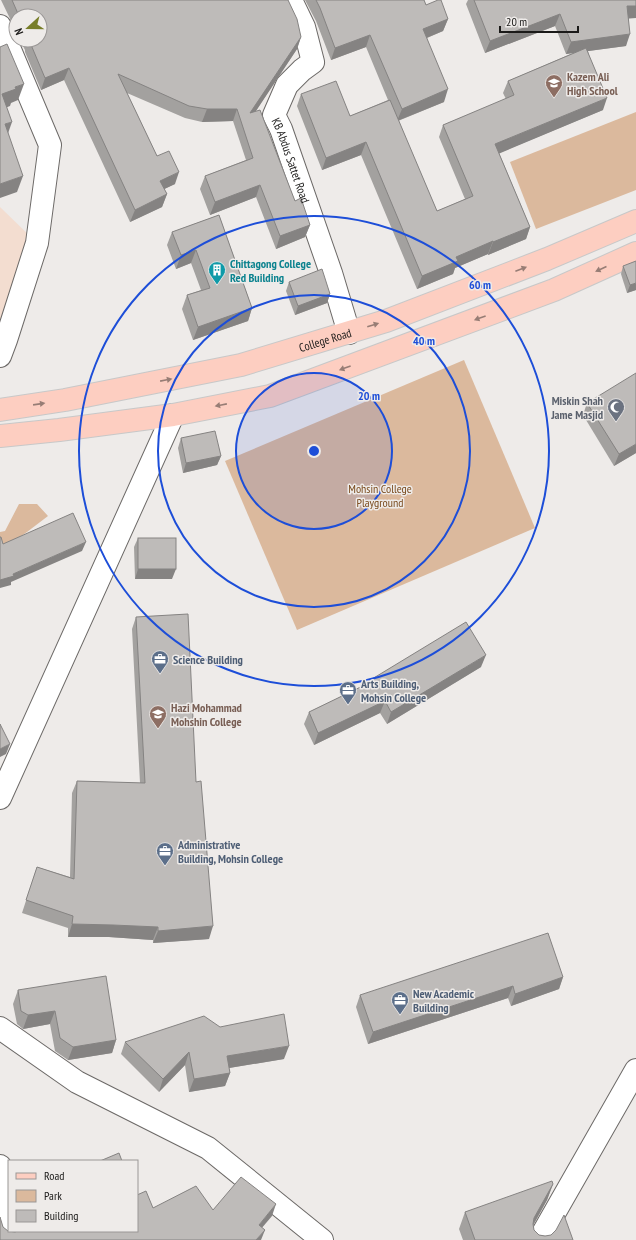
<svg xmlns="http://www.w3.org/2000/svg" width="636" height="1240" viewBox="0 0 636 1240" font-family="'PT Sans Narrow',sans-serif">
  <style>
    .education { fill: #f3ddd0 }
    .green { fill: #dbb99d }
    .lines { fill: none; stroke-linecap: round; stroke-linejoin: round }
    .minor-casing { stroke: #6c6967; stroke-width: 24 }
    .primary-casing { stroke: #c8c8c8; stroke-width: 24 }
    .minor { stroke: #fff; stroke-width: 22 }
    .primary { stroke: #fdcec1; stroke-width: 22 }
    .wall { fill: #a3a19f }
    .shaded-wall { fill: #858382 }
    .building { fill: #bebbb9; stroke: #858382 }
    .oneway { fill: #977d75 }
    .ring { fill: none; stroke: #1d4ed8; stroke-width: 2 }
    .labels { text-anchor: middle; dominant-baseline: central; stroke-width: 3; stroke-linejoin: round; paint-order: stroke }
    .education-label { font-size: 12px; font-weight: bold; fill: #785e54; stroke: #eeebe9; text-anchor: start }
    .street-label { font-size: 12px; fill: #1b1a19; stroke: #eeebe9 }
    .culture-label { font-size: 12px; font-weight: bold; fill: #0d838f; stroke: #eeebe9; text-anchor: start }
    .worship-label { font-size: 12px; font-weight: bold; fill: #5b616d; stroke: #eeebe9; text-anchor: end }
    .park-label { font-size: 12px; fill: #7a4b1d; stroke: #eeebe9 }
    .service-label { font-size: 12px; font-weight: bold; fill: #4e5e75; stroke: #eeebe9; text-anchor: start }
    .centre { fill: #1d4ed8; stroke: #eeebe9; stroke-width: 2 }
    .ring-label { font-size: 12px; text-anchor: middle; font-weight: bold; fill: #1d4ed8; stroke: #eeebe9; stroke-width: 3; stroke-linejoin: round; paint-order: stroke }
  </style>
  <rect width="100%" height="100%" fill="#eeebe9"/>
  <polygon class="education" points="0,207 37,243 0,348"/>
  <g class="green">
    <polygon points="636,112 636,190 536,229 510,162"/>
    <polygon points="464,360 535,528 297,630 225,461"/>
    <polygon points="19,504 37,504 48,516 27,532 0,551 0,532 5,531"/>
  </g>
  <g class="lines">
    <g class="minor-casing">
      <g id="minor">
        <path id="s1" d="M291,0L304,27L313,62L302,70L287,85L274,115L281,129L331,273L349,333"/>
        <polyline points="0,26 50,145 37,243 6,340 0,356"/>
        <polyline points="0,798 173,415"/>
        <polyline points="0,1028 77,1082 208,1148 322,1240"/>
        <polyline points="0,1166 9,1231"/>
        <polyline points="539,1240 636,1070"/>
      </g>
    </g>
    <g class="primary-casing">
      <g id="primary">
        <path id="s2" d="M0,410L65,400L241,365L386,321L547,259L636,221"/>
        <polyline points="0,436 59,430 173,415 270,396 554,290 636,253"/>
      </g>
    </g>
    <use href="#minor" class="minor"/>
    <use href="#primary" class="primary"/>
  </g>
  <g class="wall">
    <polygon points="1,0 288,0 301,37 297,49 255,112 295,201 310,225 305,237 276,249 256,197 210,215 200,189 205,176 246,160 233,121 202,122 185,118 127,93 157,156 175,184 164,189 167,194 162,207 130,222 64,80 41,90 25,52 25,50 20,40 40,40 40,16 16,16 16,31"/>
    <polygon points="305,0 424,0 426,5 448,19 443,31 427,38 444,102 398,121 437,211 465,199 439,137 443,125 506,99 503,93 508,81 573,53 566,54 555,26 485,53 466,4 468,0 636,0 629,18 626,46 588,51 603,110 499,153 530,227 526,239 488,255 488,254 455,268 453,274 417,289 361,155 322,170 297,106 301,94 350,116 388,100 366,47 331,60 316,21"/>
    <polygon points="219,215 252,308 248,321 193,340 182,309 187,295 201,290 191,263 176,269 167,245 172,232"/>
    <polygon points="623,266 636,290 627,293 621,274"/>
    <polygon points="289,282 330,294 327,303 295,315 286,291"/>
    <polygon points="587,403 636,453 614,466 583,415"/>
    <polygon points="181,438 221,456 217,465 183,473 178,448"/>
    <polygon points="138,538 172,579 135,579 134,547"/>
    <polygon points="136,617 196,782 209,939 153,943 153,940 109,937 68,937 68,928 22,913 37,867 70,877 72,793 77,781 140,783 132,629"/>
    <polygon points="481,667 387,724 380,713 314,745 304,724 309,712 371,682 372,679"/>
    <polygon points="563,977 559,989 511,1006 508,998 368,1044 356,1007 360,995"/>
    <polygon points="18,990 116,1040 112,1053 68,1060 55,1051 50,1024 23,1029 17,1024 13,1004"/>
    <polygon points="220,1027 284,1059 229,1068 230,1073 225,1086 189,1092 185,1065 159,1092 121,1054 125,1042"/>
    <polygon points="553,1184 547,1200 533,1226 534,1230 539,1235 573,1240 463,1240 459,1229 465,1212"/>
  </g>
  <g class="shaded-wall">
    <polygon points="627,6 636,6 636,18 623,19"/>
    <polygon points="560,14 555,26 485,53 490,41"/>
    <polygon points="448,19 443,31 419,41 423,29"/>
    <polygon points="630,34 626,46 566,54 571,42"/>
    <polygon points="370,35 366,47 331,60 335,48"/>
    <polygon points="301,37 297,49 246,126 250,113"/>
    <polygon points="69,68 64,80 41,90 45,78"/>
    <polygon points="24,84 18,100 11,103 10,106 0,110 2,94 15,87"/>
    <polygon points="448,89 444,102 397,121 402,109"/>
    <polygon points="607,98 603,110 491,157 495,144"/>
    <polygon points="207,109 237,109 233,121 202,122"/>
    <polygon points="12,122 6,139 5,124"/>
    <polygon points="366,142 361,155 322,170 326,158"/>
    <polygon points="179,172 175,184 156,193 160,181"/>
    <polygon points="23,176 17,192 0,198 0,184"/>
    <polygon points="260,185 256,197 210,215 215,202"/>
    <polygon points="167,194 162,207 130,222 135,210"/>
    <polygon points="310,225 305,237 276,249 280,236"/>
    <polygon points="530,227 526,239 488,255 493,242"/>
    <polygon points="493,241 488,254 455,268 453,274 417,289 422,276 456,257"/>
    <polygon points="196,250 191,263 176,269 181,255"/>
    <polygon points="636,283 636,290 627,293 630,285"/>
    <polygon points="330,294 327,303 295,315 298,306"/>
    <polygon points="252,308 248,321 193,340 198,327"/>
    <polygon points="636,444 636,453 614,466 619,454"/>
    <polygon points="221,456 217,465 183,473 186,463"/>
    <polygon points="86,542 82,551 11,582 11,585 0,588 0,580 13,574"/>
    <polygon points="138,569 176,569 172,579 135,579"/>
    <polygon points="486,655 481,667 387,724 391,712"/>
    <polygon points="385,701 380,713 314,745 318,733"/>
    <polygon points="10,744 6,754 0,757 0,749"/>
    <polygon points="72,924 113,925 158,927 153,940 109,937 68,937"/>
    <polygon points="213,926 209,939 153,943 158,931"/>
    <polygon points="563,977 559,989 511,1006 515,994"/>
    <polygon points="513,986 508,998 368,1044 373,1032"/>
    <polygon points="55,1011 50,1024 23,1029 28,1015"/>
    <polygon points="116,1040 112,1053 68,1060 73,1047"/>
    <polygon points="289,1046 284,1059 223,1069 227,1056"/>
    <polygon points="189,1052 185,1065 159,1092 163,1079"/>
    <polygon points="230,1073 225,1086 189,1092 194,1079"/>
    <polygon points="553,1184 547,1200 528,1234 534,1218"/>
    <polygon points="276,1204 272,1216 255,1236 259,1225"/>
    <polygon points="265,1230 261,1240 256,1240"/>
  </g>
  <g class="building">
    <polygon points="12,0 288,0 297,19 301,37 250,113 260,110 295,201 301,198 310,225 280,236 260,185 215,202 205,176 253,158 237,109 207,109 189,106 118,74 157,156 169,151 179,172 160,181 167,194 135,210 69,68 45,78 29,40 40,40 40,16 19,16"/>
    <polygon points="316,0 424,0 426,5 438,0 441,0 448,19 423,29 448,89 402,109 370,35 335,48 320,8"/>
    <polygon points="474,0 636,0 636,6 627,6 630,34 571,42 560,14 490,41"/>
    <polygon points="7,44 24,84 15,87 16,89 2,94 12,122 5,124 23,176 0,184 0,47"/>
    <polygon points="586,48 607,98 495,144 530,227 493,242 493,241 456,257 458,261 422,276 366,142 326,158 301,94 336,81 350,116 390,100 437,211 473,196 443,125 514,95 508,81"/>
    <polygon points="219,215 252,308 198,327 187,295 210,288 196,250 181,255 172,232"/>
    <polygon points="636,261 636,283 630,285 623,266"/>
    <polygon points="322,269 330,294 298,306 289,282"/>
    <polygon points="636,373 636,444 619,454 587,403"/>
    <polygon points="215,431 221,456 186,463 181,438"/>
    <polygon points="73,513 86,542 13,574 14,576 0,580 0,537 1,537 3,544"/>
    <rect x="138" y="538" width="38" height="31"/>
    <polygon points="188,614 196,782 201,781 213,926 158,931 158,927 113,925 72,924 73,916 26,900 37,867 74,879 77,781 145,783 136,617"/>
    <polygon points="466,622 486,655 391,712 385,701 318,733 309,712 373,681 372,679"/>
    <polygon points="0,724 10,744 0,749"/>
    <polygon points="548,933 563,977 515,994 513,986 373,1032 360,995"/>
    <polygon points="106,976 116,1040 73,1047 60,1038 55,1011 28,1015 21,1011 18,990"/>
    <polygon points="284,1014 289,1046 227,1056 230,1073 194,1079 189,1052 163,1079 125,1042 204,1016 220,1027"/>
    <polygon points="119,1153 122,1161 100,1161"/>
    <polygon points="241,1177 276,1204 259,1225 265,1230 256,1240 0,1240 0,1217 3,1227 8,1231 15,1232 18,1231 137,1231 137,1195 146,1191 153,1208 196,1186 213,1210"/>
    <polygon points="552,1181 553,1184 534,1218 533,1224 534,1230 539,1235 545,1236 551,1235 556,1230 564,1215 573,1240 475,1240 465,1212"/>
  </g>
  <defs><path id="oneway-solid" d="M-6-.8H1V-3.2L6.5 0L1 3.2V.8H-6Z"/></defs>
  <g class="oneway">
    <use href="#oneway-solid" transform="translate(521 269) rotate(-21)"/>
    <use href="#oneway-solid" transform="translate(601 269) rotate(156)"/>
    <use href="#oneway-solid" transform="translate(480 318) rotate(160)"/>
    <use href="#oneway-solid" transform="translate(373 325) rotate(-17)"/>
    <use href="#oneway-solid" transform="translate(345 368) rotate(160)"/>
    <use href="#oneway-solid" transform="translate(166 380) rotate(-11)"/>
    <use href="#oneway-solid" transform="translate(39 404) rotate(-8)"/>
    <use href="#oneway-solid" transform="translate(221 405) rotate(169)"/>
  </g>
  <circle cx="314" cy="451" r="78" fill="#1d4ed8" fill-opacity=".12"/>
  <g class="ring">
    <circle cx="314" cy="451" r="78"/>
    <circle cx="314" cy="451" r="156"/>
    <circle cx="314" cy="451" r="235"/>
  </g>
  <defs>
    <g id="school-pin" transform="scale(0.9)"><path d="M0 17L-7.5 6A9.5 9.5 0 1 1 7.5 6Z" fill="#8d6e63" stroke="#eeebe9"/><path d="M0-5L7-2L0 1L-7-2ZM-4 1L0 2.5L4 1V4Q0 6-4 4Z" fill="#fff"/></g>
    <g id="building-pin" transform="scale(0.9)"><path d="M0 17L-7.5 6A9.5 9.5 0 1 1 7.5 6Z" fill="#0f9aa8" stroke="#eeebe9"/><path d="M-4-6H4V6H1V3H-1V6H-4ZM-2.5-4.3h1.7v1.8h-1.7ZM.8-4.3h1.7v1.8H.8ZM-2.5-1h1.7V.8h-1.7ZM.8-1h1.7V.8H.8Z" fill="#fff"/></g>
    <g id="mosque-pin" transform="scale(0.9)"><path d="M0 17L-7.5 6A9.5 9.5 0 1 1 7.5 6Z" fill="#6b7280" stroke="#eeebe9"/><path d="M3.5-4.9A6 6 0 1 0 3.5 4.9A5 5 0 1 1 3.5-4.9Z" fill="#fff"/></g>
    <g id="office-pin" transform="scale(0.9)"><path d="M0 17L-7.5 6A9.5 9.5 0 1 1 7.5 6Z" fill="#5c6f8a" stroke="#eeebe9"/><path d="M-6-3h4V-5.5h4V-3h4V5H-6ZM-1-4.5V-3h2v-1.5ZM-6 0V1H6V0Z" fill="#fff"/></g>
    <g id="university-pin" transform="scale(0.9)"><path d="M0 17L-7.5 6A9.5 9.5 0 1 1 7.5 6Z" fill="#8d6e63" stroke="#eeebe9"/><path d="M0-5L7-2L0 1L-7-2ZM-4 1L0 2.5L4 1V4Q0 6-4 4Z" fill="#fff"/></g>
  </defs>
  <g fill-rule="evenodd">
    <use href="#school-pin" x="554" y="83"/>
    <use href="#building-pin" x="217" y="270"/>
    <use href="#mosque-pin" x="616" y="407"/>
    <use href="#office-pin" x="160" y="659"/>
    <use href="#office-pin" x="348" y="690"/>
    <use href="#university-pin" x="158" y="714"/>
    <use href="#office-pin" x="165" y="851"/>
    <use href="#office-pin" x="400" y="1000"/>
  </g>
  <g class="labels">
    <g class="education-label">
      <text x="567" y="76">Kazem Ali<tspan x="567" dy="14">High School</tspan></text>
      <text x="171" y="707">Hazi Mohammad<tspan x="171" dy="14">Mohshin College</tspan></text>
    </g>
    <g class="street-label">
      <text stroke="none"><textPath href="#s1" startOffset="182">KB Abdus Sattet Road</textPath></text>
      <text stroke="none"><textPath href="#s2" startOffset="333">College Road</textPath></text>
    </g>
    <g class="culture-label">
      <text x="230" y="263">Chittagong College<tspan x="230" dy="14">Red Building</tspan></text>
    </g>
    <g class="worship-label">
      <text x="603" y="400">Miskin Shah<tspan x="603" dy="14">Jame Masjid</tspan></text>
    </g>
    <g class="park-label">
      <text x="380" y="488">Mohsin College<tspan x="380" dy="14">Playground</tspan></text>
    </g>
    <g class="service-label">
      <text x="173" y="659">Science Building</text>
      <text x="361" y="683">Arts Building,<tspan x="361" dy="14">Mohsin College</tspan></text>
      <text x="178" y="844">Administrative<tspan x="178" dy="14">Building, Mohsin College</tspan></text>
      <text x="413" y="993">New Academic<tspan x="413" dy="14">Building</tspan></text>
    </g>
  </g>
  <circle cx="314" cy="451" r="6" class="centre"/>
  <g class="ring-label">
    <text x="480" y="289">60 m</text>
    <text x="424" y="345">40 m</text>
    <text x="369" y="400">20 m</text>
  </g>
  <rect x="8" y="1160" width="130" height="72" fill="#eeebe9" stroke="#9a9796"/>
  <rect x="16" y="1173" width="20" height="6" fill="#fdcec1" stroke="#9a9796"/>
  <text x="44" y="1180" font-size="12" fill="#1b1a19">Road</text>
  <rect x="16" y="1190" width="20" height="12" fill="#dbb99d" stroke="#9a9796"/>
  <text x="44" y="1200" font-size="12" fill="#1b1a19">Park</text>
  <rect x="16" y="1210" width="20" height="12" fill="#bebbb9" stroke="#9a9796"/>
  <text x="44" y="1220" font-size="12" fill="#1b1a19">Building</text>
  <g transform="translate(28 28) rotate(249)"><circle r="19" fill="#eeebe9" stroke="#9a9796"/>
  <path d="M0-3L7 15L0 10L-7 15Z" fill="#787e28"/>
  <text y="-6" font-size="11" font-weight="bold" text-anchor="middle" fill="#1b1a19">N</text>
  </g>
  <path d="M500 26v6h78v-6" fill="none" stroke="#1b1a19" stroke-width="2"/>
  <text x="506" y="26" font-size="12" fill="#1b1a19" stroke="#eeebe9" stroke-width="3" paint-order="stroke">20 m</text>
</svg>
